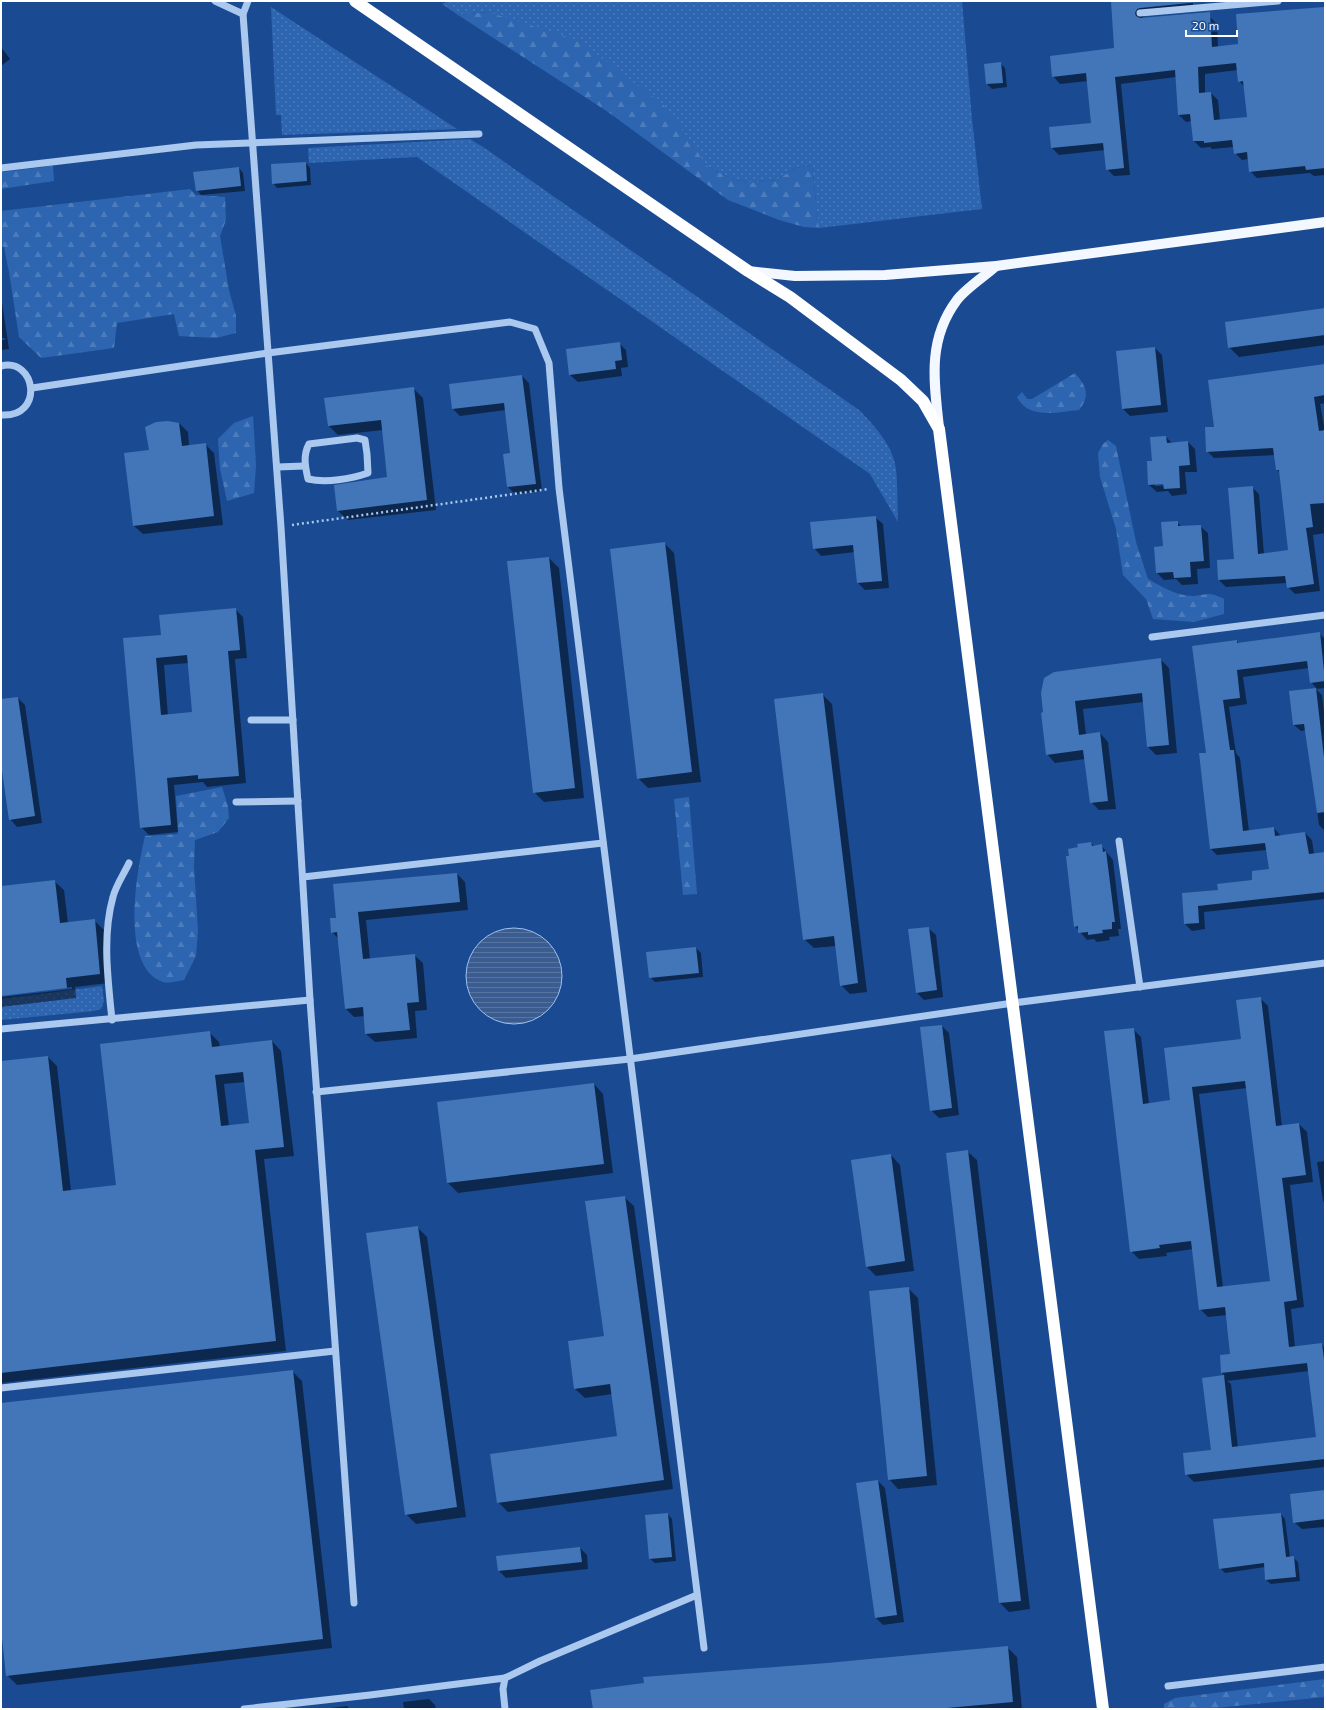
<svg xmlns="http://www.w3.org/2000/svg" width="1326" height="1710" viewBox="0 0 1326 1710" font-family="'Exo 2',sans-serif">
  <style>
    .grass { fill: url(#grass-dots) }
    .forest { fill: url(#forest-firs) }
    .water { fill: url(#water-rules); stroke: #9dc2f1 }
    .shadow { fill: #0007; fill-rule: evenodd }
    .building { fill: #4375b9; fill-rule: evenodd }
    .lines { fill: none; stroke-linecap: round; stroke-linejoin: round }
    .path { stroke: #abc8ef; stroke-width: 2.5; stroke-dasharray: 2 3; stroke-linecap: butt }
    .minor { stroke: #abc8ef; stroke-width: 7 }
    .major { stroke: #f3f7ff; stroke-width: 10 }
    .highway { stroke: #fff; stroke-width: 12 }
  </style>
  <defs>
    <pattern id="grass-dots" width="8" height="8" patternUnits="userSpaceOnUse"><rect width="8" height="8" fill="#2d65b0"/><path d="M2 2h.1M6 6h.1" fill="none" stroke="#4c7cbc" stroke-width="1.8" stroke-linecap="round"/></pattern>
    <pattern id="forest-firs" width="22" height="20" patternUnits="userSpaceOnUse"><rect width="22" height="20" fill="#2d65b0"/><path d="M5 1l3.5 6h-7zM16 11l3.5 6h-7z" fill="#4c7cbc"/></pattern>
    <pattern id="water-rules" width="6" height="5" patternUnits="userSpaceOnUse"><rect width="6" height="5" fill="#3a5c90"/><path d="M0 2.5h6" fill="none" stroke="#5874a1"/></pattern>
  </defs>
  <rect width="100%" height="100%" fill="#1a4b92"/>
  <g class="grass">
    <polygon points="448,1 962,1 972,119 982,209 819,228 812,165 795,168 777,180 747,183 728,177 707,166 488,12 458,15 442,4"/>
    <polygon points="271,7 457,129 282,135 281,115 276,115"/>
    <path d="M470,139L486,149L859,410C875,426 893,446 896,469C898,486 897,504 898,522L870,474L417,157L309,163L308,148Z"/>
    <polygon points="102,986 104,1001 101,1009 94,1011 1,1020 1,999"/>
  </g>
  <g class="forest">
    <polygon points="488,12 579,41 667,108 707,166 728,177 747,183 777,180 795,168 812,165 819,228 804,227 779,220 728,200 608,112 458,15"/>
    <polygon points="53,166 54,181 1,189 1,172"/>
    <polygon points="190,189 196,195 225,197 226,220 220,236 229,290 236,316 236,333 216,338 179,336 174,314 117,323 114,348 41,358 19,337 9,272 4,247 1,246 1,211"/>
    <path d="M1075,373C1086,386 1091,395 1079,410C1059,412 1028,420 1017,397L1022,392L1027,399H1032Z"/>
    <polygon points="253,416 256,465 254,493 227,501 220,469 218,439 234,423"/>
    <path d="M1108,440L1116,446L1136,542L1148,579C1162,587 1177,596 1193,596C1209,595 1207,591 1224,599V614L1194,622L1153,619L1146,599L1123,575L1116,529L1100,477L1098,453L1103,444Z"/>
    <path d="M222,787L228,806L229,818L218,832L195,840L194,867L198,931L196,956L184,980C178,981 168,984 163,982C119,967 137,869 145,836L178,834L176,796Z"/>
    <polygon points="689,797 697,894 683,895 674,799"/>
    <polygon points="1325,1679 1325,1697 1206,1709 1164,1709 1164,1704 1175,1698"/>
  </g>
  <circle class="water" cx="514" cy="976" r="48"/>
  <g class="shadow">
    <path d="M1113,1H1193V11L1147,15L1140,19L1210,17L1217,24L1218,47L1239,45L1237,15L1324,8L1325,175L1314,176L1310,173L1257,178L1250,171L1249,159L1242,160L1235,153L1234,147L1212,149L1210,147L1201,148L1194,141L1192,121L1186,122L1179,115L1176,77L1121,84L1130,175L1114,176L1107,169L1105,150L1059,155L1052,148L1092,124L1088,81L1060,84L1053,76L1115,49ZM1238,70L1239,81L1245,87L1248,118L1220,120L1218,100L1211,93L1205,94V74Z"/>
    <polygon points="1,47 10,59 1,66"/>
    <polygon points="1000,63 1005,68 1007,87 992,89 987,84"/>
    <polygon points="306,163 310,168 311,185 277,188 273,183"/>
    <polygon points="239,168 243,173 245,191 201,195 197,190"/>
    <polygon points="1,296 9,349 1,350 1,340 5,340 5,338 1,338"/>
    <polygon points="1325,309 1325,345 1239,357 1229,347"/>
    <polygon points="619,343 626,350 628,367 621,368 622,376 578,382 570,375"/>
    <polygon points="1155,348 1162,355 1168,412 1130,416 1123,409"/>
    <polygon points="1325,365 1325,403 1320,404 1325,431 1325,533 1313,535 1320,591 1295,594 1288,587 1287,583 1226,587 1219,580 1235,560 1252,487 1259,494 1264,554 1289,551 1281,473 1277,470 1275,455 1214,458 1207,451 1215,428"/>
    <polygon points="522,376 529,383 542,491 515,494 508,487 512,454 506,410 460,416 453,409"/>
    <polygon points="413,388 423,398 436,510 348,520 338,511 388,478 383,430 338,435 329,426"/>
    <polygon points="179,423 188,432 189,446 205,444 214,453 223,525 143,534 134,526"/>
    <path d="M1166,437L1172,443L1188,442L1195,449L1197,472H1185L1187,494L1172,496L1168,491L1157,492L1149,485ZM1168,483L1169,485L1155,486V484Z"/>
    <polygon points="875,517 883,524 889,588 865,590 858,583 855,552 821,556 814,548"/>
    <polygon points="1177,522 1182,527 1200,526 1208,533 1210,568 1197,569 1198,584 1182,585 1176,579 1164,580 1157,573"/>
    <polygon points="664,543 674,553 701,782 648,788 638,778"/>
    <polygon points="549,558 559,568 584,798 544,802 534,792"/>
    <path d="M235,609L243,617L247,658L235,659L246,783L207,787L203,782L174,785L178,832L149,835L141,827L124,639L162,636ZM189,663L194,713L168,716L164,665Z"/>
    <polygon points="1319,633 1325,639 1325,688 1316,689 1322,695 1325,720 1325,831 1319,825 1306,730 1301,731 1294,725 1290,692 1317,689 1311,682 1309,668 1243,677 1247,704 1229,707 1236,753 1240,758 1249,831 1274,828 1281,836 1305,833 1312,840 1314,854 1325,853 1325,899 1204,912 1205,929 1192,931 1185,924 1183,894 1219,891 1254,881 1270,870 1267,850 1217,855 1210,848 1207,754 1237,641 1239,644"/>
    <polygon points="1161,660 1169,668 1177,753 1156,755 1148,747 1144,702 1083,709 1086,735 1100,733 1108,742 1116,809 1099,810 1091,802 1085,759 1055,763 1047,754 1042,714"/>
    <polygon points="822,694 832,704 867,992 850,994 841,985 836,946 814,948 804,939"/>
    <polygon points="18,698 25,705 42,823 17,827 10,819 1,757 1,700"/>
    <polygon points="1091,843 1094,846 1101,845 1113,860 1121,929 1118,929 1119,936 1109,937 1110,940 1097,942 1094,939 1087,940 1075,926 1070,857 1079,848"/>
    <polygon points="457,874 465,882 468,910 366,920 370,959 414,955 423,963 427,1010 415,1011 417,1038 375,1042 366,1034 365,1016 354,1017 346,1009 339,939 332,932 337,919"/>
    <polygon points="54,881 64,890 68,923 94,920 104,930 109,983 75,987 76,998 1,1007 1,997 72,989 72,987 1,995 1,887"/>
    <polygon points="928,928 936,935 943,997 924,1000 917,993"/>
    <polygon points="696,948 701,953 703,977 655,982 650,977"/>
    <path d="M1260,998L1268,1006L1282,1126L1299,1124L1307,1132L1313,1182L1290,1185L1304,1307L1291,1309L1295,1347L1322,1344L1325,1348V1467L1194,1482L1186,1474L1212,1451L1203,1379L1225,1376L1222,1373L1231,1355L1227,1315L1208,1317L1200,1309L1193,1249L1166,1253L1167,1256L1139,1259L1131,1251L1133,1029L1141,1037L1149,1104L1171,1101L1242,1040ZM1247,1088L1271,1281L1223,1287L1199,1094ZM1309,1371L1317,1438L1238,1448L1231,1384L1227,1381Z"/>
    <polygon points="942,1026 949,1033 959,1115 939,1118 931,1110"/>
    <path d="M209,1032L219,1042L220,1047L272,1041L281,1051L294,1156L264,1159L286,1351L1,1383V1062L48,1057L57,1066L71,1191L117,1186ZM245,1082L250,1124L229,1126L224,1084Z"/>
    <polygon points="594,1084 603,1094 613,1173 458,1193 448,1183"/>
    <polygon points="968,1152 977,1160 1030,1609 1009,1612 1000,1603 947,1154"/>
    <polygon points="891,1155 900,1165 914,1271 876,1276 866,1266"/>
    <polygon points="1325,1161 1325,1203 1323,1201 1317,1162"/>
    <polygon points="624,1197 634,1206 673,1489 508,1512 498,1502 619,1437 612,1394 585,1398 575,1389 569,1342 605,1337"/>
    <polygon points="417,1227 427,1237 466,1517 416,1524 406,1514"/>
    <polygon points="908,1288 918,1298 937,1485 898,1489 889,1479"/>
    <polygon points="292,1371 302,1381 332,1648 17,1685 7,1675 1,1620 1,1404"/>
    <polygon points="878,1481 885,1488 904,1622 883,1625 876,1618"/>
    <polygon points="1325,1491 1325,1527 1302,1529 1294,1522"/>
    <polygon points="668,1514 672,1519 676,1561 655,1563 650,1559"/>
    <polygon points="1281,1514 1285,1519 1290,1557 1293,1557 1298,1562 1300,1581 1271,1584 1266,1580 1265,1567 1225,1573 1220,1568"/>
    <polygon points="580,1548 587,1555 588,1569 506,1578 499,1571 497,1557"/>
    <polygon points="1008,1648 1017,1657 1022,1709 594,1709 645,1684 827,1664"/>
    <polygon points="429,1699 435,1705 436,1709 404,1709 403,1702"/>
    <polygon points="347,1706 350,1709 323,1709"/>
  </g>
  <g class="building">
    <path d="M1111,1H1209L1140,8L1137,9L1135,13L1136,16L1140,18L1210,12L1212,47L1238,44L1236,14L1324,7L1325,168L1306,170L1305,166L1249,172L1247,152L1234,154L1232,140L1204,143V141H1193L1190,114L1178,115L1175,70L1115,77L1124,168L1106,170L1103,143L1051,148L1049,127L1091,123L1086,73L1052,77L1050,56L1114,48ZM1236,63L1238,82L1243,81L1247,117L1214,120L1211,92L1199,93L1198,67Z"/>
    <polygon points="1001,62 1003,83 986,84 984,64"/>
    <polygon points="306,162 307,181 272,184 271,164"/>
    <polygon points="239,167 241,186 196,191 193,172"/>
    <polygon points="1325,308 1325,335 1228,348 1225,322"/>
    <polygon points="620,342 622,360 615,361 616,369 569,375 566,349"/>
    <polygon points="1155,347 1161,405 1122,409 1116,351"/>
    <polygon points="1325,364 1325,395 1314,397 1319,431 1325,430 1325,503 1310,504 1313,527 1306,528 1314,584 1287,588 1285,576 1218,580 1217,560 1234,559 1228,488 1253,486 1258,554 1288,550 1279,470 1276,470 1273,448 1206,452 1205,427 1214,427 1208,380"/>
    <polygon points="522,375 536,484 507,487 503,454 510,453 504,403 452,409 449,384"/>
    <polygon points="414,387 427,500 337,511 334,485 387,477 381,420 328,426 324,398"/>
    <polygon points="168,421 179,423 182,446 206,443 214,516 133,526 124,453 149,450 145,427 156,422"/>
    <polygon points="1166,436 1167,443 1188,441 1190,465 1179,466 1180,488 1164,489 1163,484 1148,485 1147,461 1152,461 1150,437"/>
    <polygon points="876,516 882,581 857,583 853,545 813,549 810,522"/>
    <polygon points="1178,521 1178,526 1201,525 1204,561 1190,562 1191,577 1174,578 1173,572 1156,573 1154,547 1163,546 1161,522"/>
    <polygon points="665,542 692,772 637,779 610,549"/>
    <polygon points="549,557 575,788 533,793 507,561"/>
    <path d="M236,608L240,650L228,651L239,776L198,779V775L167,778L171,825L140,828L123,638L161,635L159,615ZM187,655L192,712L161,715L156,658Z"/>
    <polygon points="1320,632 1325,681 1310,683 1307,661 1237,670 1240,698 1223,700 1230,750 1234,750 1243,831 1274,827 1275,836 1305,832 1309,854 1325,852 1325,892 1198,906 1199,923 1184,924 1182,893 1218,890 1217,884 1252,880 1252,871 1269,869 1265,843 1210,849 1199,753 1206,753 1192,646 1237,640 1237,643"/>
    <polygon points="1161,658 1169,745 1147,747 1142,693 1075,701 1079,735 1100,732 1108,801 1090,803 1083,750 1046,755 1041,713 1043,712 1041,693 1044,678 1054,672"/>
    <polygon points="1316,688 1325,766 1325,812 1317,813 1304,724 1293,725 1289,691"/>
    <polygon points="823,693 858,983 840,986 834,936 803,940 774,699"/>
    <polygon points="18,697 35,816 9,820 1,764 1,699"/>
    <polygon points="1091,842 1092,846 1102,844 1103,852 1106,851 1115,922 1112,922 1112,929 1102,930 1103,933 1088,935 1088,932 1078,933 1078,926 1074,927 1066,856 1069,856 1068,849 1078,847 1077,844"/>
    <polygon points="457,873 460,902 358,912 363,959 415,954 419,1002 407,1003 410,1030 365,1034 363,1007 345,1009 337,932 331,933 330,918 336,918 333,884"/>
    <polygon points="55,880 60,923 95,919 100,974 66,978 67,988 1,996 1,886"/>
    <polygon points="929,927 937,990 916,993 908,929"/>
    <polygon points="696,947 699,973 649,978 646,952"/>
    <path d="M1261,997L1276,1126L1299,1123L1306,1175L1282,1178L1297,1300L1284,1302L1289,1347L1322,1343L1325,1368V1459L1185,1475L1183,1453L1211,1450L1202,1378L1224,1375L1232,1447L1316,1437L1307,1363L1221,1373L1220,1355L1230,1354L1225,1307L1199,1310L1191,1241L1159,1245L1160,1248L1130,1252L1104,1031L1134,1028L1143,1104L1170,1100L1164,1048L1241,1039L1236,1000ZM1245,1081L1270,1281L1217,1287L1192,1087Z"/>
    <polygon points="942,1025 952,1108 930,1111 920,1027"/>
    <path d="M210,1031L212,1047L272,1040L284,1147L255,1150L276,1341L1,1373V1061L48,1056L63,1191L116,1185L100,1044ZM243,1072L249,1123L221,1126L215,1075Z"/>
    <polygon points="594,1083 604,1164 447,1183 437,1102"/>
    <polygon points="968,1150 1021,1601 999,1603 946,1153"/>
    <polygon points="891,1154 905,1261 866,1267 851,1160"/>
    <polygon points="625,1196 664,1480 497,1503 490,1454 617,1436 610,1384 574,1389 568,1341 604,1336 585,1201"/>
    <polygon points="418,1226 457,1507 405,1515 366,1233"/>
    <polygon points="909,1287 927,1476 888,1480 869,1291"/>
    <polygon points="293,1370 323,1639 6,1676 1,1628 1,1403"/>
    <polygon points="878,1480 897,1615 875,1618 856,1483"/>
    <polygon points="1325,1490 1325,1519 1293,1523 1290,1494"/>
    <polygon points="668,1513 672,1557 649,1559 645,1515"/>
    <polygon points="1281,1513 1286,1557 1294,1556 1296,1577 1265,1580 1264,1563 1219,1569 1213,1519"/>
    <polygon points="580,1547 582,1562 498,1571 496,1556"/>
    <polygon points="1008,1646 1013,1702 936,1709 593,1709 590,1690 644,1683 643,1677 827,1663"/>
  </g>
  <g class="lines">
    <polyline class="path" points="292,525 549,489"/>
    <g class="minor">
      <polyline points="215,1 243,14"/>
      <polyline points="248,1 243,14 281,527 310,1000 354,1603"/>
      <polyline points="1140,13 1278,1"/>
      <polyline points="1,168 196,145 479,134"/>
      <path d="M1,366C36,357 45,418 1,415"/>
      <polyline points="32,388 268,353 510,322 535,329 549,363 559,488 704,1648"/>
      <path d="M357,438L365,440L367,454L368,473C351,479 326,483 308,479C305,466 303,455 309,444Z"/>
      <polyline points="277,467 305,466"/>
      <polyline points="1152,637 1325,615"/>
      <polyline points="251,720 293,720"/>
      <polyline points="236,802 298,801"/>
      <polyline points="1119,841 1140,987"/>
      <polyline points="303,877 603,843"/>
      <path d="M112,1020C108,980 102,936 113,897C116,885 124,874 129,863"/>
      <polyline points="1,1029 310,1000"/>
      <polyline points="316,1092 630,1059 1013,1003 1325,963"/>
      <polyline points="1,1388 335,1351"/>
      <polyline points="1168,1686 1325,1667"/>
      <polyline points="244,1709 370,1695 505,1678"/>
      <polyline points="505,1709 503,1689 505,1678 540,1661 697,1595"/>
    </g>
    <g class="major">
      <polyline points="748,271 795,276 885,275 996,266 1325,222"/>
      <path d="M939,427C934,382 927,340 957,300C965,289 985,276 996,266"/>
    </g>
    <polyline class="highway" points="355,1 748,271 790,297 901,380 923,401 939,429 1103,1709"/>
  </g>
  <rect width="1326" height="1710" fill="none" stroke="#ffffff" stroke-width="4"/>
  <path d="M1186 30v6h51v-6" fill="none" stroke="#ffffff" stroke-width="2"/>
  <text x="1192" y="30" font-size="12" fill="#ffffff" stroke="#1a4b92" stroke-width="3" paint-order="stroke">20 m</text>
</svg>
